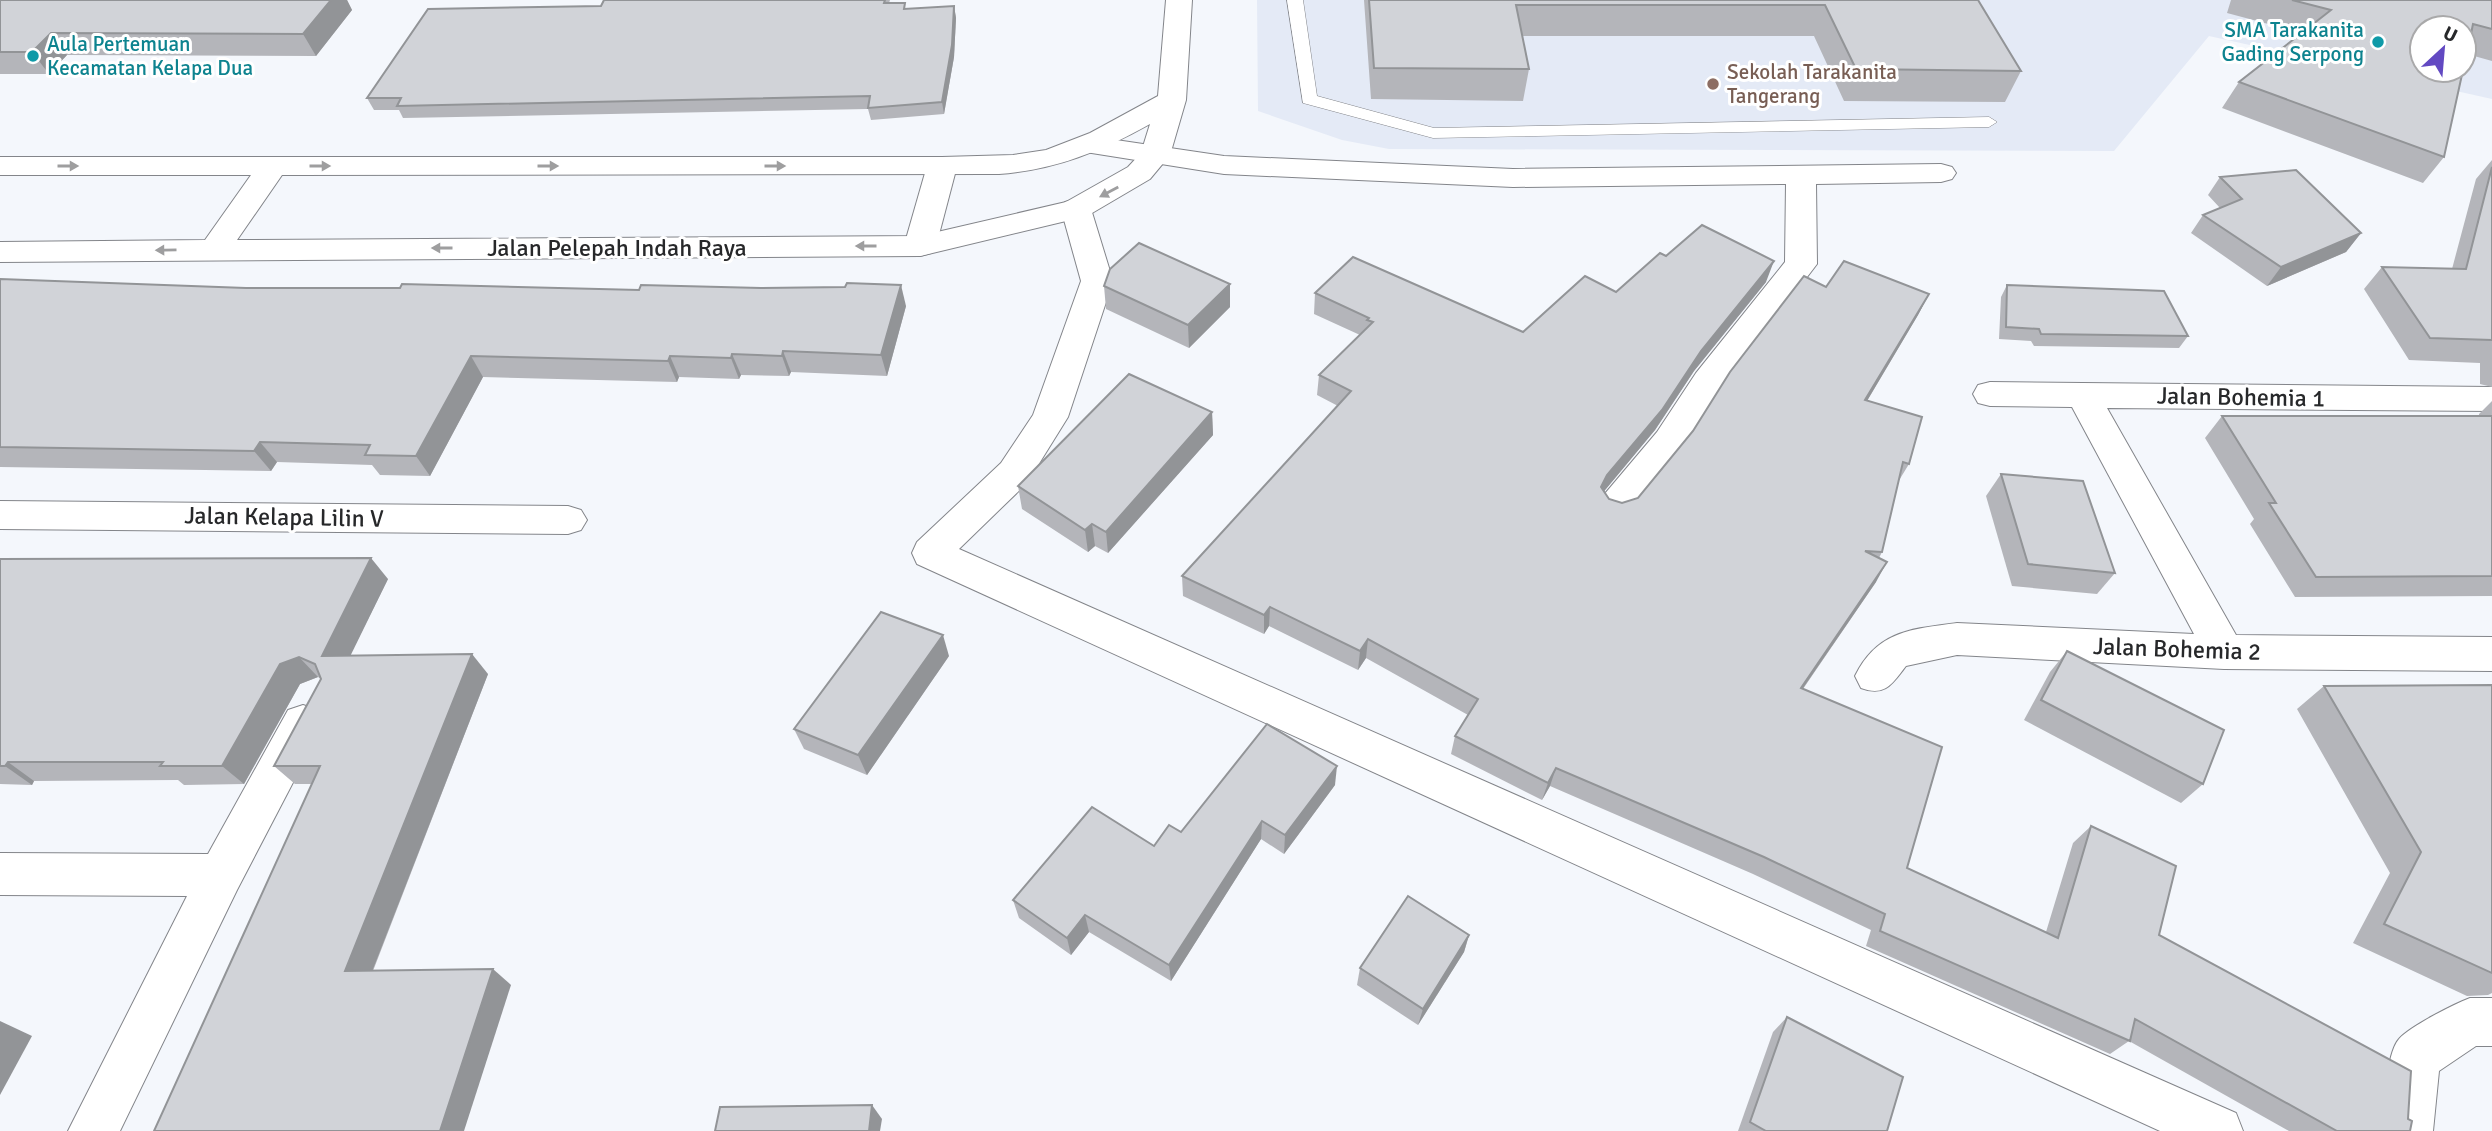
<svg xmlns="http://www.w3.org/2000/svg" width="2492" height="1131" viewBox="0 0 2492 1131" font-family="Signika,sans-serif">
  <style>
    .built { fill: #e4eaf6; fill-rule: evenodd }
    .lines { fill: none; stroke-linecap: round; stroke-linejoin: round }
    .service-casing { stroke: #83858a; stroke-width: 1 }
    .minor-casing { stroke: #83858a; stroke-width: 2 }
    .tertiary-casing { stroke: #83858a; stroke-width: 2 }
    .service { fill: #fff; fill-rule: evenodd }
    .minor { fill: #fff; fill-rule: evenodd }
    .tertiary { fill: #fff; fill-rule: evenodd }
    .wall { fill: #b4b5ba }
    .shaded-wall { fill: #929497 }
    .building { fill: #d1d3d8; stroke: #929497; stroke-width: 2 }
    .oneway { fill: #9e9e9f }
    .culture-dot { fill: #0f9aa8; stroke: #fff; stroke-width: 2.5 }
    .education-dot { fill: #8d6e63; stroke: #fff; stroke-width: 2.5 }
    .labels { text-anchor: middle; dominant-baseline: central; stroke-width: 6; stroke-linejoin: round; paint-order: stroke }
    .far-culture-label { font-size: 21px; fill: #0d838f; stroke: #fff; text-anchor: end }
    .far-education-label { font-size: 21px; fill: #785e54; stroke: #fff; text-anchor: start }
    .street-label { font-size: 24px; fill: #27282a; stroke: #fff }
  </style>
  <rect width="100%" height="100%" fill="#f4f7fc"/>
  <path class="built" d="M1257,0H2492V99L2209,36L2114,151L1389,149L1342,140L1258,111ZM2422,28H2464V70H2422Z"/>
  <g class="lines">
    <g class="service-casing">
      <polygon id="service" points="1287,0 1303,0 1317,96 1434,128 1989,117 1997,122 1989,127 1433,138 1303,103"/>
    </g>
    <g class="minor-casing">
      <g id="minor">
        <polygon points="1089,136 1224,156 1513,169 1941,164 1952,167 1956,173 1952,179 1941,182 1816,184 1817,264 1720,391 1683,450 1629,516 1616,520 1603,516 1597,506 1603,496 1657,432 1696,373 1785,262 1786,184 1513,187 1224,174 1079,151 1074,145 1079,139"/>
        <polygon points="942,157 952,160 957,166 936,246 931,253 920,256 909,253 904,246 927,166 932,160"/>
        <polygon points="1076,199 1087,202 1091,209 1113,281 1068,417 1027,483 959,549 2236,1113 2243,1131 2160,1131 917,564 912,553 917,542 1001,463 1033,415 1081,281 1061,209 1065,202"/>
        <path d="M1990,382L2492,387V411L2107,408L2236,635L2492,637V671L2224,669L1957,655L1906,666C1892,684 1885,697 1861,688L1855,676C1877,631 1911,629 1957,623L2194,634L2072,407L1990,406L1978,403L1973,394L1978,385Z"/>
        <polygon points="0,501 568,506 581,510 587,520 581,530 568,534 0,529"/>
        <polygon points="303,705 318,710 324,723 237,890 120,1131 68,1131 187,896 0,895 0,853 208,854 288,710"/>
        <path d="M2470,998H2492V1046H2476L2439,1071L2433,1131H2383C2385,1110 2385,1055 2399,1039C2409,1027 2454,1004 2470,998Z"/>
      </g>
    </g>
    <g class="tertiary-casing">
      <path id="tertiary" d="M1166,0H1192L1186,100L1170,155L1150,179L1087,216L920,256L0,262V242L205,240L251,175H0V157H942L1013,155L1046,150L1090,133L1158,96ZM1150,124L1141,153L1128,167L1066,202L920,236L237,240L282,175L999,174C1055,170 1102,151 1150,124Z"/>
    </g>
    <use href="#service" class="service"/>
    <use href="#minor" class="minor"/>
    <use href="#tertiary" class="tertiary"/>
  </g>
  <g class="wall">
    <polygon points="0,0 347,0 352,10 316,56 67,55 49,74 0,74"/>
    <polygon points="604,0 890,0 889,3 906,9 954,6 956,18 954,57 944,114 871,120 868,109 403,118 399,110 374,110 367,98 601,6"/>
    <polygon points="1364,0 1978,0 2021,71 2005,102 1844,101 1814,36 1522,36 1529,69 1523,101 1371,99"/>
    <polygon points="2231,0 2492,0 2492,61 2467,54 2444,157 2423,183 2222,108 2239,82 2302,33 2227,13"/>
    <polygon points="2492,160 2492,387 2480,384 2480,363 2409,360 2364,289 2382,267 2452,269 2476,179"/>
    <polygon points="2220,177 2361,233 2346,252 2267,286 2191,233 2203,215 2220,208 2208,195"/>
    <polygon points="1666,256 1766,282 1694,371 1655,430 1604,491 1609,499 1622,503 1638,498 1826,287 1929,294 1918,315 1867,401 1909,464 1898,482 1882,552 1879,558 1876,582 1803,689 1907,868 2046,932 2073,843 2091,826 2159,935 2408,1119 2410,1131 2289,1131 2129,1041 2110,1054 1866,946 1871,930 1753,874 1550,786 1542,800 1451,754 1455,736 1468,715 1366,658 1358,670 1269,626 1264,634 1183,596 1182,576 1338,406 1317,395 1319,375 1360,335 1314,314 1315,293 1523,332 1616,292"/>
    <polygon points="0,279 246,288 906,306 887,376 791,372 789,376 741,375 739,379 679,377 677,382 483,377 430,476 380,475 372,465 277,462 271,471 0,467"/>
    <polygon points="1230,284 1230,307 1189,348 1106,309 1104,286"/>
    <polygon points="2007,285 2188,336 2179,348 2034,346 2031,341 1999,339 2001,297"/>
    <polygon points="2492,401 2492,596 2295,597 2250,524 2254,519 2205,438 2222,416 2479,416 2479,414"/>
    <polygon points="1212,412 1213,435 1108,553 1095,546 1088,552 1022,509 1018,486"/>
    <polygon points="2001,474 2115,573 2097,594 2012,586 1986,496"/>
    <polygon points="0,559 388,579 350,655 488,674 373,971 511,985 154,1131 312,784 295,784 274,766 321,679 318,677 300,684 244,784 184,785 178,780 34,781 32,785 0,784"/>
    <polygon points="2067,651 2203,784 2181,803 2024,720 2050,672"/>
    <polygon points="949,656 867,775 804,749 794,729"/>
    <polygon points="2492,685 2492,993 2488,995 2467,996 2353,943 2390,873 2297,709 2324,686"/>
    <polygon points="1335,785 1284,854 1261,839 1171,981 1089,932 1071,955 1019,918 1013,900 1154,846 1181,832"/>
    <polygon points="1469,935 1464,952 1418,1025 1357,985 1360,968"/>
    <polygon points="1787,1017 1887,1131 1738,1131 1773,1032"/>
  </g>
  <g class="shaded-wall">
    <polygon points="331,0 347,0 352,10 316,56 303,34"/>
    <polygon points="954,6 956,18 954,57 944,114 942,102"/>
    <polygon points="51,33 67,55 49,74 32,52"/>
    <polygon points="2361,233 2346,252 2267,286 2281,267"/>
    <polygon points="1774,261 1766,282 1694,371 1655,430 1601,495 1601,487 1607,475 1701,351"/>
    <polygon points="1230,284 1230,307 1189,348 1188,325"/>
    <polygon points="901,285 906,306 887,376 881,355"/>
    <polygon points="1929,294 1918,315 1855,421 1865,400"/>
    <polygon points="783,351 791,372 789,376 782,356"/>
    <polygon points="732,354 741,375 739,379 731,358"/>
    <polygon points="471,356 483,377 430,476 416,456"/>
    <polygon points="670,356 679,377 677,382 668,361"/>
    <polygon points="1212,412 1213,435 1108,553 1106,532"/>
    <polygon points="260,442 277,462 271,471 254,451"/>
    <polygon points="1092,524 1095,546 1088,552 1085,530"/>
    <polygon points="371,558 388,579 341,675 322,656"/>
    <polygon points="1887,562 1876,582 1790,707 1801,688"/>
    <polygon points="1270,607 1269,626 1264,634 1264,615"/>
    <polygon points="943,635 949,656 867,775 858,755"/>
    <polygon points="1368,639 1366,658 1358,670 1360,651"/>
    <polygon points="472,654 488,674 366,987 345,971"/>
    <polygon points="299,657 318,677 300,684 244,784 222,766 280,664"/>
    <polygon points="8,762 34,781 32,785 5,766"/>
    <polygon points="1337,766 1335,785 1284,854 1285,835"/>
    <polygon points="1556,768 1550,786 1542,800 1548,783"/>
    <polygon points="1262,821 1261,839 1171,981 1169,965"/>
    <polygon points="1085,915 1089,932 1071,955 1067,938"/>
    <polygon points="1469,935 1464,952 1418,1025 1423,1009"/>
    <polygon points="493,969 511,985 464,1131 440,1131"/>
    <polygon points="0,1021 32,1036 0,1095"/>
    <polygon points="872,1105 882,1119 880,1131 869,1131"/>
  </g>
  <g class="building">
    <polygon points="0,0 331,0 303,34 51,33 32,52 0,52"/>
    <polygon points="604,0 885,0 884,3 905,3 904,9 954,6 952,45 942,102 868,108 870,96 397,106 401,98 367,98 428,9 601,6"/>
    <polygon points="1369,0 1978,0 2021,71 1856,69 1825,5 1516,5 1529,69 1374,68"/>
    <polygon points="2292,0 2492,0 2492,29 2473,24 2464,68 2464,28 2422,28 2422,70 2463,70 2444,157 2239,82 2331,10"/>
    <polygon points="2492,167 2492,340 2430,338 2382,267 2466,269"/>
    <polygon points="2296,170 2361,233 2281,267 2203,215 2242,199 2220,177"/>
    <polygon points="1702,225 1774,261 1701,351 1662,410 1607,475 1601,487 1609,499 1622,503 1638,498 1693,431 1730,372 1804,276 1826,287 1844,261 1929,294 1865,400 1922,417 1909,464 1903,462 1882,552 1865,551 1887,562 1801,688 1942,747 1907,868 2058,938 2091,826 2176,866 2159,935 2411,1071 2408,1119 2412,1121 2410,1131 2337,1131 2135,1019 2130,1041 1880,931 1885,914 1764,857 1556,768 1548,783 1455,736 1478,699 1368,639 1360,651 1270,607 1264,615 1182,576 1351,391 1319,375 1373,322 1367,320 1369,318 1315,293 1353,257 1523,332 1585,276 1616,292 1660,253 1666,256"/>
    <polygon points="1139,243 1230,284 1188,325 1104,286 1110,269"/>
    <polygon points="0,279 246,288 400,288 402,284 639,290 641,285 761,288 845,287 847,283 901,285 881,355 783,351 782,356 732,354 731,358 670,356 668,361 471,356 416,456 365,455 370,445 260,442 254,451 0,447"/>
    <polygon points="2007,285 2164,291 2188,336 2041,334 2039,329 2006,327"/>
    <polygon points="1129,374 1212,412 1106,532 1092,524 1085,530 1018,486"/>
    <polygon points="2222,416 2492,416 2492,576 2316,577 2269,503 2276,503"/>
    <polygon points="2001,474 2083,481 2115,573 2028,564"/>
    <polygon points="371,558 322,656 472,654 345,971 493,969 440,1131 154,1131 320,766 274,766 321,679 315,664 299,657 280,664 222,766 160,766 163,762 8,762 5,766 0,766 0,559"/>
    <polygon points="881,612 943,635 858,755 794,729"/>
    <polygon points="2067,651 2224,730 2203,784 2041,700"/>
    <polygon points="2492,685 2492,973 2384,924 2421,852 2324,686"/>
    <polygon points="1267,724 1337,766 1285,835 1262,821 1169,965 1085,915 1067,938 1013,900 1092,807 1154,846 1169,825 1181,832"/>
    <polygon points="1408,896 1469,935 1423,1009 1360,968"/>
    <polygon points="1787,1017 1903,1077 1887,1131 1766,1131 1750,1122"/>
    <polygon points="872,1105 869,1131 715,1131 720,1107"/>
  </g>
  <defs><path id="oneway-solid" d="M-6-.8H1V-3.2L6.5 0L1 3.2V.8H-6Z" transform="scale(1.75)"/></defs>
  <g class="oneway">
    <use href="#oneway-solid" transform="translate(68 166)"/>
    <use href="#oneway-solid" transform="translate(320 166)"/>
    <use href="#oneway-solid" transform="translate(548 166)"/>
    <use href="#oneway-solid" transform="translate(775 166)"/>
    <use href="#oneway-solid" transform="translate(1109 192) rotate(152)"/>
    <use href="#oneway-solid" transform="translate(866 246) rotate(180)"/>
    <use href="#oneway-solid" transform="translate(442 248) rotate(180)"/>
    <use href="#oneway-solid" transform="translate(166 250) rotate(179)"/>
  </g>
  <g class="culture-dot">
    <circle cx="2378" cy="42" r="7"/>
    <circle cx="33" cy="56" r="7"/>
  </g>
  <circle class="education-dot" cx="1713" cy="84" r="7"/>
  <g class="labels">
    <g class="far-culture-label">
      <text x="2364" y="30">SMA Tarakanita<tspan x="2364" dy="24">Gading Serpong</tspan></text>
      <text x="47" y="44" text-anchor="start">Aula Pertemuan<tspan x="47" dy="24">Kecamatan Kelapa Dua</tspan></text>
    </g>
    <g class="far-education-label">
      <text x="1727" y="72">Sekolah Tarakanita<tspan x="1727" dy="24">Tangerang</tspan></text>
    </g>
    <g class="street-label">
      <text x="617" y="248">Jalan Pelepah Indah Raya</text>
      <text transform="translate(2241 397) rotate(1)">Jalan Bohemia 1</text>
      <text transform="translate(284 517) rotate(1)">Jalan Kelapa Lilin V</text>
      <text transform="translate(2177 649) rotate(2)">Jalan Bohemia 2</text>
    </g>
  </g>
  <g transform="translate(2443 49) rotate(26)"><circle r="33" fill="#ffffff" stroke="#a9a9aa" stroke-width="2"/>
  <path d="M0-5L12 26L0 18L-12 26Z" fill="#6249c2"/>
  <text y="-10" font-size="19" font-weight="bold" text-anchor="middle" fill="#27282a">U</text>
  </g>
</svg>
